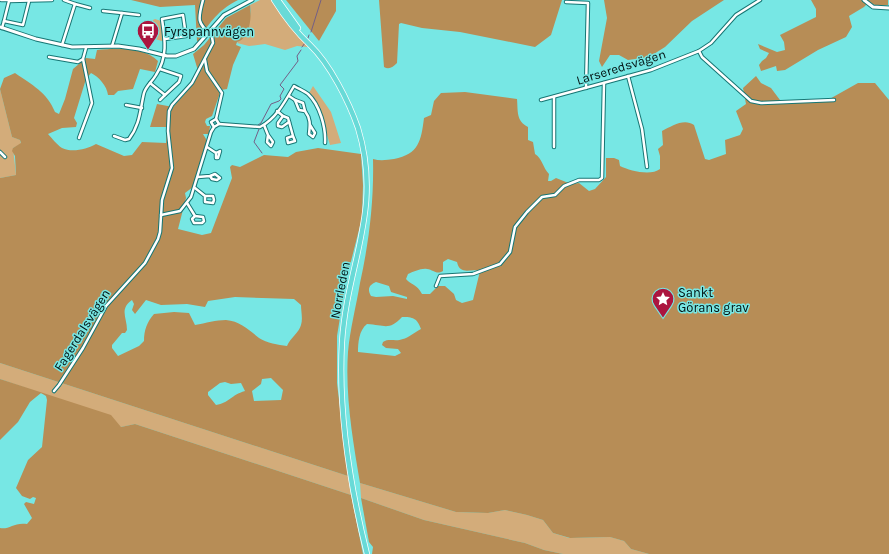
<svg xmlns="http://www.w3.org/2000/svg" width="889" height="554" viewBox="0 0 889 554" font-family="Karla,sans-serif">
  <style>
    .green { fill: #d3ac7a }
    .forest { fill: #b78d56; fill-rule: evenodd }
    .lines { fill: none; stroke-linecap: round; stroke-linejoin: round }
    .stream { stroke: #735f86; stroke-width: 1 }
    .minor-casing { stroke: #167674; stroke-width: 4.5 }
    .tertiary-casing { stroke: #167674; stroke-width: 5 }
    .trunk-casing { stroke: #fff; stroke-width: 6 }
    .minor { stroke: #fff; stroke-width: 2.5 }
    .tertiary { stroke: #fff; stroke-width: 3 }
    .trunk { stroke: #68dad7; stroke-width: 4.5 }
    .labels { text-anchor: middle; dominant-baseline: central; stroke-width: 3; stroke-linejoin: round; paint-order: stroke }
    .poi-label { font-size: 13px; fill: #011; stroke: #77e7e4; text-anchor: start }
    .street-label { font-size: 13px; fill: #011; stroke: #77e7e4 }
  </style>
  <rect width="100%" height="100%" fill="#77e7e4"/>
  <g class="green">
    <polygon points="260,0 272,0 308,47 297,46 285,50 265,44 249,46 237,43 247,33 251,11 250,5"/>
    <polygon points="155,19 161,21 164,41 162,41 148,37 153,20"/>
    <polygon points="313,86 331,112 341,143 330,145 322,118 309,93"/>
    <polygon points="0,89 12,137 20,140 21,144 13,148 16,175 0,178"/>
    <polygon points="0,363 348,476 351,495 135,424 121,427 52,397 0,379"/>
    <polygon points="360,483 456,512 488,513 505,510 527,515 543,520 553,533 569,538 610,537 624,541 631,549 649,554 563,554 544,550 525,543 424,520 361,498"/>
  </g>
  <g class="forest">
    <path d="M131,0H238C220,9 213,19 201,35L202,38L199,42L197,41L195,5L160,7Z"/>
    <polygon points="286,0 336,0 336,11 319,41"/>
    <path d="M379,0H562L551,35L535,47L460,32L422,28L401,23L399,24L397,63C393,67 389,70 384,67Z"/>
    <polygon points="604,0 724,0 692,21 665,47 649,57 628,60 619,55 610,55 602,67 599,61 607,18"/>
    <polygon points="811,0 888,0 888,5 879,6 868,3 864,7 849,16 852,27 846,37 818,50 785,70 777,71 776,66 761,71 759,65 762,61 766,58 769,53 760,49 758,44 777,52 785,50 784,42 780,35 816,17 816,9"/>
    <path d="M250,5C252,16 250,39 237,42L236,45L241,47L233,65L227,89L221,90L212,116L206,119L205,122L207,126H210L209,134H203L206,139V144L193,187L185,193L186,198L178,229L202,235L211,233L232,178L230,167L232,165L240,167L264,155L288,157L296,152L318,148L361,154L363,185L362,218L346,281L337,336V383L348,476L0,363V178L16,175L15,156L12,151L13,148L21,143L20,140L12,137L0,89L4,78L15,73C32,85 47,92 55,112L59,114L65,99L73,69L86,58L95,59L97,50C115,48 144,46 158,61L155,72L140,69L133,89L118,91L114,95H108C107,86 99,77 91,73L86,79L74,118L77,123L76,127L62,128L48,134C52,138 57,145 62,148C72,153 87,149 96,144L124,156L132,155L142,142L166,143L167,127H150L157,104L173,107L191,87L199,74L193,54L204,45L226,18ZM235,297L294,299L301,305C301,311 303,319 301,325C299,333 290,338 287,346C278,345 267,343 259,338C249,330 240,321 226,320C216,320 206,323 195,325L189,313L174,312L154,314C147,322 144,330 144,341L139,346L118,356L112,348V345L122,333H125L127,330C127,318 119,309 132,300L134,304L132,310L135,314L146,300L161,305L187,304L205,307L208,301ZM271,378L283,390L281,400L254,401L252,391L261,384L262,379ZM225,382L231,384L241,383L245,391C231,395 229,403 216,405L208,395V392L220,383Z"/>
    <path d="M756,76L761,83L771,88L780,100L826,101L858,83H875L889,100V554H649L631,549L624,541L610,537L570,538L553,533L543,520L527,515L505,510L488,513L456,512L360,483C353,441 345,396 348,352C350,329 356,307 360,283C369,242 374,202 373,159C380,161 387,160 394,159C419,154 421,141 424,118L431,115L434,101L441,93L465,92L517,99C518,111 516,121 528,127V140L533,142L535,154C542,158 543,168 549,174L548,181H551L556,178L571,184L579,183L589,191L595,189L606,177V158H614L619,160L620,166C630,171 651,176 660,169V156L658,149L663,145L662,131C672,126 684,118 694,125L705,159L709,160L726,154L725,140L740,135L743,129L736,111L746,104L743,88ZM448,259L457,262C460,276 471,268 480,271L473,300L462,303L456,300L454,294L445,286H438L430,294H422C417,284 411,285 406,279L408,274C413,272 421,268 427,269C434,270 436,275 443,271V262ZM376,282L389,286L391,292L407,297V299L393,296L376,297L371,296C367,289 369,285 376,282ZM402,317C413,317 417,318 421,329C415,332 408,338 403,339C396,342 389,338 383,342L382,345L386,348L398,349L401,353L395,356L358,352C358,343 359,330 367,324C385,325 389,331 402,317Z"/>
    <path d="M0,379L111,415L121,427L135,424L351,495L363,554H0V528C9,530 14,522 27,524L32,518L24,504L26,502L34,504L36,498L33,497L30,499L22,496L16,488L28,460L42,447L47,400L46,396L41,393L30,402L18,422L0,440Z"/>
    <polygon points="361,498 424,520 525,543 544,550 563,554 372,554 373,547 369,542"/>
  </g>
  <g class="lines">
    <g class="stream">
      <polyline points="311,32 321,0"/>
      <polyline points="308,38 309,35"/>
      <polyline points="302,47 305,43"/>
      <polyline points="258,125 261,123 271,104 279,101 281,99 280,96 284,89 280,85 298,61 297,56 301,50"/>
      <polyline points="259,129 254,142 262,153"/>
    </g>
    <g class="minor-casing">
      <g id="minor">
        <polyline points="1,0 10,0"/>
        <polyline points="64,0 75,4"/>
        <polyline points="566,2 588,3 586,88"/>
        <polyline points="103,11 122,13 112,46"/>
        <polyline points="122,13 139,15"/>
        <polyline points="4,21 9,1 52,0"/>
        <polyline points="2,28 4,21 23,25 29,1"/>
        <polyline points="62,45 75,4 90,8"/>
        <polyline points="699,51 702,57 751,101 761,103 834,100"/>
        <polyline points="49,57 78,62 83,59 86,48"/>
        <polyline points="205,60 207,71 222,93 216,119"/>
        <polyline points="628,76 642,129 647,167"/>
        <polyline points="150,83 165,95 179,82 181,76 160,69"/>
        <path d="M289,96L295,100L299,110L305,111C311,119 310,125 309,134L313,137L315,133L310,125"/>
        <polyline points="160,100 165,95"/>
        <polyline points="295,100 303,103 305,111"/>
        <polyline points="541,100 651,70 699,51 711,43 736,15 760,0"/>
        <polyline points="126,105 142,108"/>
        <polyline points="277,111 283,116 288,118 293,136 287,138 288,143 295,141 293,136"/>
        <polyline points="283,116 278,123 278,126 282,127 289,122"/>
        <path d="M219,124L260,127C276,119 286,100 294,86C299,89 304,91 308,94C320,105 326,128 325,143"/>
        <polyline points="264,125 268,135 267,142 271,146 273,142 268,135"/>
        <path d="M114,136L125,140L129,139C140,125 140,110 144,93C146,86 152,82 156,75C168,57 165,39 162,19L183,15L186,36L165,39"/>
        <polyline points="79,138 92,103 83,59"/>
        <polyline points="207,147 216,153 216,158 218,158 220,151 216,153"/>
        <polyline points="554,147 554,97"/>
        <polyline points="0,152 5,157"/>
        <polyline points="198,177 210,176 212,179 217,180 220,178 215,174 210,176"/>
        <polyline points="195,188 205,196 205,202 213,203 214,200 213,196 205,196"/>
        <polyline points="187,203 195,216 203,217 204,221 202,223 194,223 192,219 195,216"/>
        <polyline points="161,215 180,211 191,197 211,132 214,127 219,124 216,119 211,122 214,127"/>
        <polyline points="436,286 440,276 473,274 500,264 510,252 515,227 527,212 542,197 555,195 564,186 579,180 599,180 602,178 604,83"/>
        <path d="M54,391L59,385L83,348L106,306L145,263L158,239L160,232L162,200L172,168L168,131L169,111L172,105L192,83L213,43L212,37C198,22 197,22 203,0"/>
      </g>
    </g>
    <g class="tertiary-casing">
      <g id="tertiary">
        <polyline points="864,0 873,7 889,8"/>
        <polyline points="0,27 36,39 72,47 118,46 139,49 167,56 176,56 194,49 224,15 252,0"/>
      </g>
    </g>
    <g class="trunk-casing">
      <g id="trunk">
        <path d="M274,0C284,16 296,32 310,45C330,64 349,102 358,128C383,210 347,263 342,342C338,412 350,486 367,554"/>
        <polyline points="278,0 298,28"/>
      </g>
    </g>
    <use href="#minor" class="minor"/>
    <use href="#tertiary" class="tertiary"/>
    <use href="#trunk" class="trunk"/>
  </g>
  <defs>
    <g id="bus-pin" transform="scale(1.15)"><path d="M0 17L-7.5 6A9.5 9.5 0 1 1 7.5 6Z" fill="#ab153f" stroke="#77e7e4"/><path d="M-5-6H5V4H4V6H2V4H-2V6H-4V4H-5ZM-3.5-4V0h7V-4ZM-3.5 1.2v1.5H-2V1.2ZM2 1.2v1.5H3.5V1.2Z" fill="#fff"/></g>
    <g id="sight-pin" transform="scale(1.15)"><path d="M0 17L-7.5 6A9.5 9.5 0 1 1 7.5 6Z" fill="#ab153f" stroke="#77e7e4"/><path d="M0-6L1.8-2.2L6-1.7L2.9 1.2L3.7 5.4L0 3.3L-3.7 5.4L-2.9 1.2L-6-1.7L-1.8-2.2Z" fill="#fff"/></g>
  </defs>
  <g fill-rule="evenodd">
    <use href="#bus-pin" x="148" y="31"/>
    <use href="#sight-pin" x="663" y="299"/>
  </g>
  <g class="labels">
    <g class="poi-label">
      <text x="164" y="31">Fyrspannvägen</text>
      <text x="678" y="292">Sankt<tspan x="678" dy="15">Görans grav</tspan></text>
    </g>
    <g class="street-label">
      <text transform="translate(621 67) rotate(-17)">Larseredsvägen</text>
      <text transform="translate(340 290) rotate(-79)">Norrleden</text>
      <text transform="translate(82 330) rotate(-58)">Fagerdalsvägen</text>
    </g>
  </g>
</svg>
